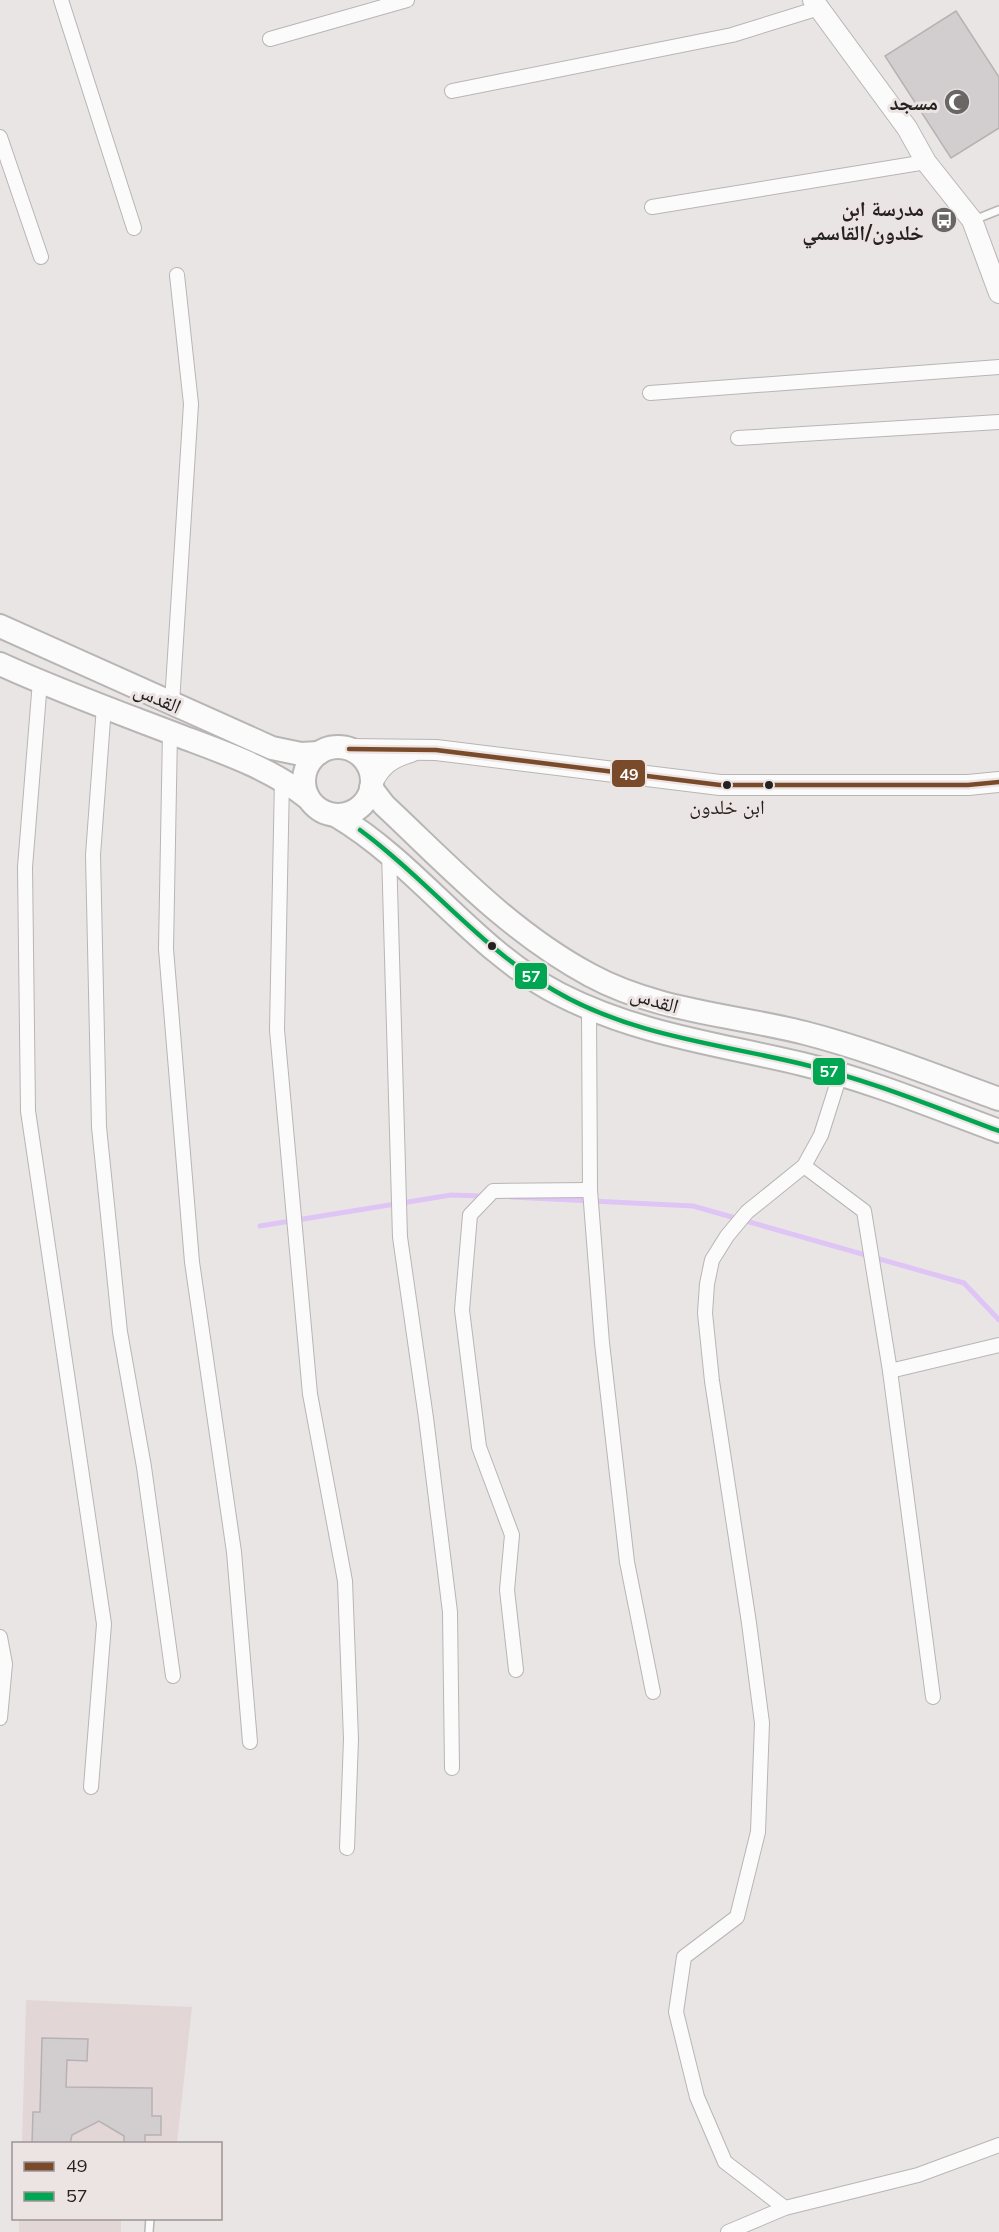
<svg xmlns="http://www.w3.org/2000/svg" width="999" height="2232" viewBox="0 0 999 2232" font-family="Mulish,'Noto Naskh Arabic',sans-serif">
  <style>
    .built { fill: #e3d6d7 }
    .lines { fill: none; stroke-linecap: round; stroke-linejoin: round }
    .stream { stroke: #dfc5f5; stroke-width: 5 }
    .building { fill: #d2cecf; stroke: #b6b2b3; stroke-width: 1.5 }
    .lane-casing { stroke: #b8b5b5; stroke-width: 10 }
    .street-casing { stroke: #b8b5b5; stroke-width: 16 }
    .secondary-casing { stroke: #b8b5b5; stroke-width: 22 }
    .primary-casing { stroke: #b8b5b5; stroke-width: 26 }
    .lane { stroke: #fcfbfb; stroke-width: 7 }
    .street { stroke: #fcfbfb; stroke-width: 14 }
    .secondary { stroke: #fcfbfb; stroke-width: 20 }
    .primary { stroke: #fcfbfb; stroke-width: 22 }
    .bus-1-casing { stroke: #ece3e3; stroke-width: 9 }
    .bus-2-casing { stroke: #ece3e3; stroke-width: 9 }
    .bus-1 { stroke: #7a4b2a; stroke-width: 4.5 }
    .bus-2 { stroke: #00a651; stroke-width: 4.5 }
    .bus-dot { fill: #252121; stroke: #ece3e3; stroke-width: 2 }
    .labels { text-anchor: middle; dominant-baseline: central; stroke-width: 6; stroke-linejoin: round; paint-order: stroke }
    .bus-label { font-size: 20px; fill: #252121; stroke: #ece3e3 }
    .poi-label { font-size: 21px; font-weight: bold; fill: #252121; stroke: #ece3e3; text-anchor: end }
    .street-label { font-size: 21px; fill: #252121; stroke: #ece3e3 }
    .line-badge { stroke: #ece3e3; stroke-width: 2 }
    .badge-label { font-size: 16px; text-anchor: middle; font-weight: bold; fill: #fff }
  </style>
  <rect width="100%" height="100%" fill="#eae5e5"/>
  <g class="built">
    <polygon points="26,2000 192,2007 177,2143 22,2144"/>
    <rect x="19" y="2219" width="102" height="13"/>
  </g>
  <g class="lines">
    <g class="stream">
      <polyline points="511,1197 693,1206 964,1283 999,1320"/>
      <polyline points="260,1226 451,1195 483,1196"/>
    </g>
  </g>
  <g class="building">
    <polygon points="956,11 999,77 999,128 951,158 885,56"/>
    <polygon points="42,2038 88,2039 87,2061 67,2060 66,2087 152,2088 152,2116 161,2116 161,2135 145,2135 145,2144 124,2144 124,2136 99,2121 72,2135 70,2144 32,2144 33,2112 40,2112"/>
  </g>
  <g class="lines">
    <g class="lane-casing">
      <g id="lane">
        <polyline points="974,220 999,210"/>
        <polyline points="149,2232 150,2218"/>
      </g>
    </g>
    <g class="street-casing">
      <g id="street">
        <polyline points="61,0 134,228"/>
        <polyline points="270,39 407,0"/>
        <polyline points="452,91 732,35 819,8"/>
        <polyline points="0,137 41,257"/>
        <polyline points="652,207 926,162"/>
        <polyline points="650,393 999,367"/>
        <polyline points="738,438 999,422"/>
        <polyline points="40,681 25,867 28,1111 104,1624 91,1787"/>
        <polyline points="172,703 191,404 177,275"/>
        <polyline points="104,706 93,855 99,1127 120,1332 144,1467 173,1676"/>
        <polyline points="170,732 166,949 192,1262 234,1552 250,1742"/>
        <polyline points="282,779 277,1030 310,1394 345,1581 351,1739 347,1848"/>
        <polyline points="389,852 400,1237 426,1418 450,1612 452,1768"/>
        <polyline points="589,1008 590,1190 602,1343 627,1562 653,1692"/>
        <polyline points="804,1166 864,1211 890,1371 933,1697"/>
        <polyline points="890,1371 999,1345"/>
        <polyline points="0,1637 5,1664 0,1718"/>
        <polyline points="516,1670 507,1590 512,1535 479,1447 462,1310 470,1215 493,1191 590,1190"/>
        <polyline points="785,2208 725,2162 697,2097 676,2012 684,1957 737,1917 758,1832 762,1723 749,1623 712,1381 705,1313 707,1284 712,1260 727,1236 747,1212 804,1166 821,1135 840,1075"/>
        <polyline points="728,2232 785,2208 918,2175 999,2145"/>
      </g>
    </g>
    <g class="secondary-casing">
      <g id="secondary">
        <polyline points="813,0 907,128 926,162 972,220 999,293"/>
        <polyline points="349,749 436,750 720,785 968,785 999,782"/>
        <path d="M372,783C382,764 391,758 411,752"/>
      </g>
    </g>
    <g class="primary-casing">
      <g id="primary">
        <polyline points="0,626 272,748 301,754 319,753"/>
        <path d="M0,664C59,691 120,713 180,736C225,753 270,768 308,798"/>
        <circle cx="338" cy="781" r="34"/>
        <path d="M371,788L384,805C450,867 510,932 590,975C656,1011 734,1015 805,1033C871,1050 935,1076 999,1099"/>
        <path d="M337,816C419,865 474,950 559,994C637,1034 718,1044 802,1064C869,1080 934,1107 999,1131"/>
      </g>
    </g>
    <use href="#lane" class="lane"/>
    <use href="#street" class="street"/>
    <use href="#secondary" class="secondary"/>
    <use href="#primary" class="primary"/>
    <g class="bus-1-casing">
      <polyline id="bus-1" points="349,749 436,750 720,785 968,785 999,782"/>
    </g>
    <g class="bus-2-casing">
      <path id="bus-2" d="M360,830C428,880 481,949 555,991C630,1035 719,1044 802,1064C869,1080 934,1107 999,1131"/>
    </g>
    <use href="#bus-1" class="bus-1"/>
    <use href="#bus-2" class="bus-2"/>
  </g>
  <defs>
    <g id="mosque-disc" transform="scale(1.35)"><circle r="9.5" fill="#6a6666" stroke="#ece3e3"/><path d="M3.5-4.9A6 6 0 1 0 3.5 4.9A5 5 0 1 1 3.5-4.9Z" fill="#fff"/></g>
    <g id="bus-disc" transform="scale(1.35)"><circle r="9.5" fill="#6a6666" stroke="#ece3e3"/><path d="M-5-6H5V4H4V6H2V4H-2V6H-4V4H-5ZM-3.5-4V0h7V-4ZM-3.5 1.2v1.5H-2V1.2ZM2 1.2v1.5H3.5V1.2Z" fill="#fff"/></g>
  </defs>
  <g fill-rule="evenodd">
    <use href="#mosque-disc" x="957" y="102"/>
    <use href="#bus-disc" x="944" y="220"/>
  </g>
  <g class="bus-dot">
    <circle cx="727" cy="785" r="5"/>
    <circle cx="769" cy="785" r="5"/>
    <circle cx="492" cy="946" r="5"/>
  </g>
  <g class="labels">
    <g class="bus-label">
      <text x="727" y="806">ابن خلدون</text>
    </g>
    <g class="poi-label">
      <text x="938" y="102">مسجد</text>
      <text x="924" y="208">مدرسة ابن<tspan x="924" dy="24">خلدون/القاسمي</tspan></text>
    </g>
    <g class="street-label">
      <text transform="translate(158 697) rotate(24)">القدس</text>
      <text transform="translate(655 999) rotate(17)">القدس</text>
    </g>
  </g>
  <g class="line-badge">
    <rect x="611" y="759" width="35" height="29" rx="6" fill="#7a4b2a"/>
    <rect x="514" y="962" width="34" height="28" rx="6" fill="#00a651"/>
    <rect x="812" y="1057" width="34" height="29" rx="6" fill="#00a651"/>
  </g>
  <g class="badge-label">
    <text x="629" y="780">49</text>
    <text x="531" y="982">57</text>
    <text x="829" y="1077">57</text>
  </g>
  <rect x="12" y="2142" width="210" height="78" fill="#ece3e3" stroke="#9c9595" stroke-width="1.5"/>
  <rect x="24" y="2162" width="30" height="9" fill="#7a4b2a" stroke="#9c9595" stroke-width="1.5"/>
  <text x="66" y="2172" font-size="18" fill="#252121">49</text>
  <rect x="24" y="2192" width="30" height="9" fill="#00a651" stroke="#9c9595" stroke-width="1.5"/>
  <text x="66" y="2202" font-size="18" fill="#252121">57</text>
</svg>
